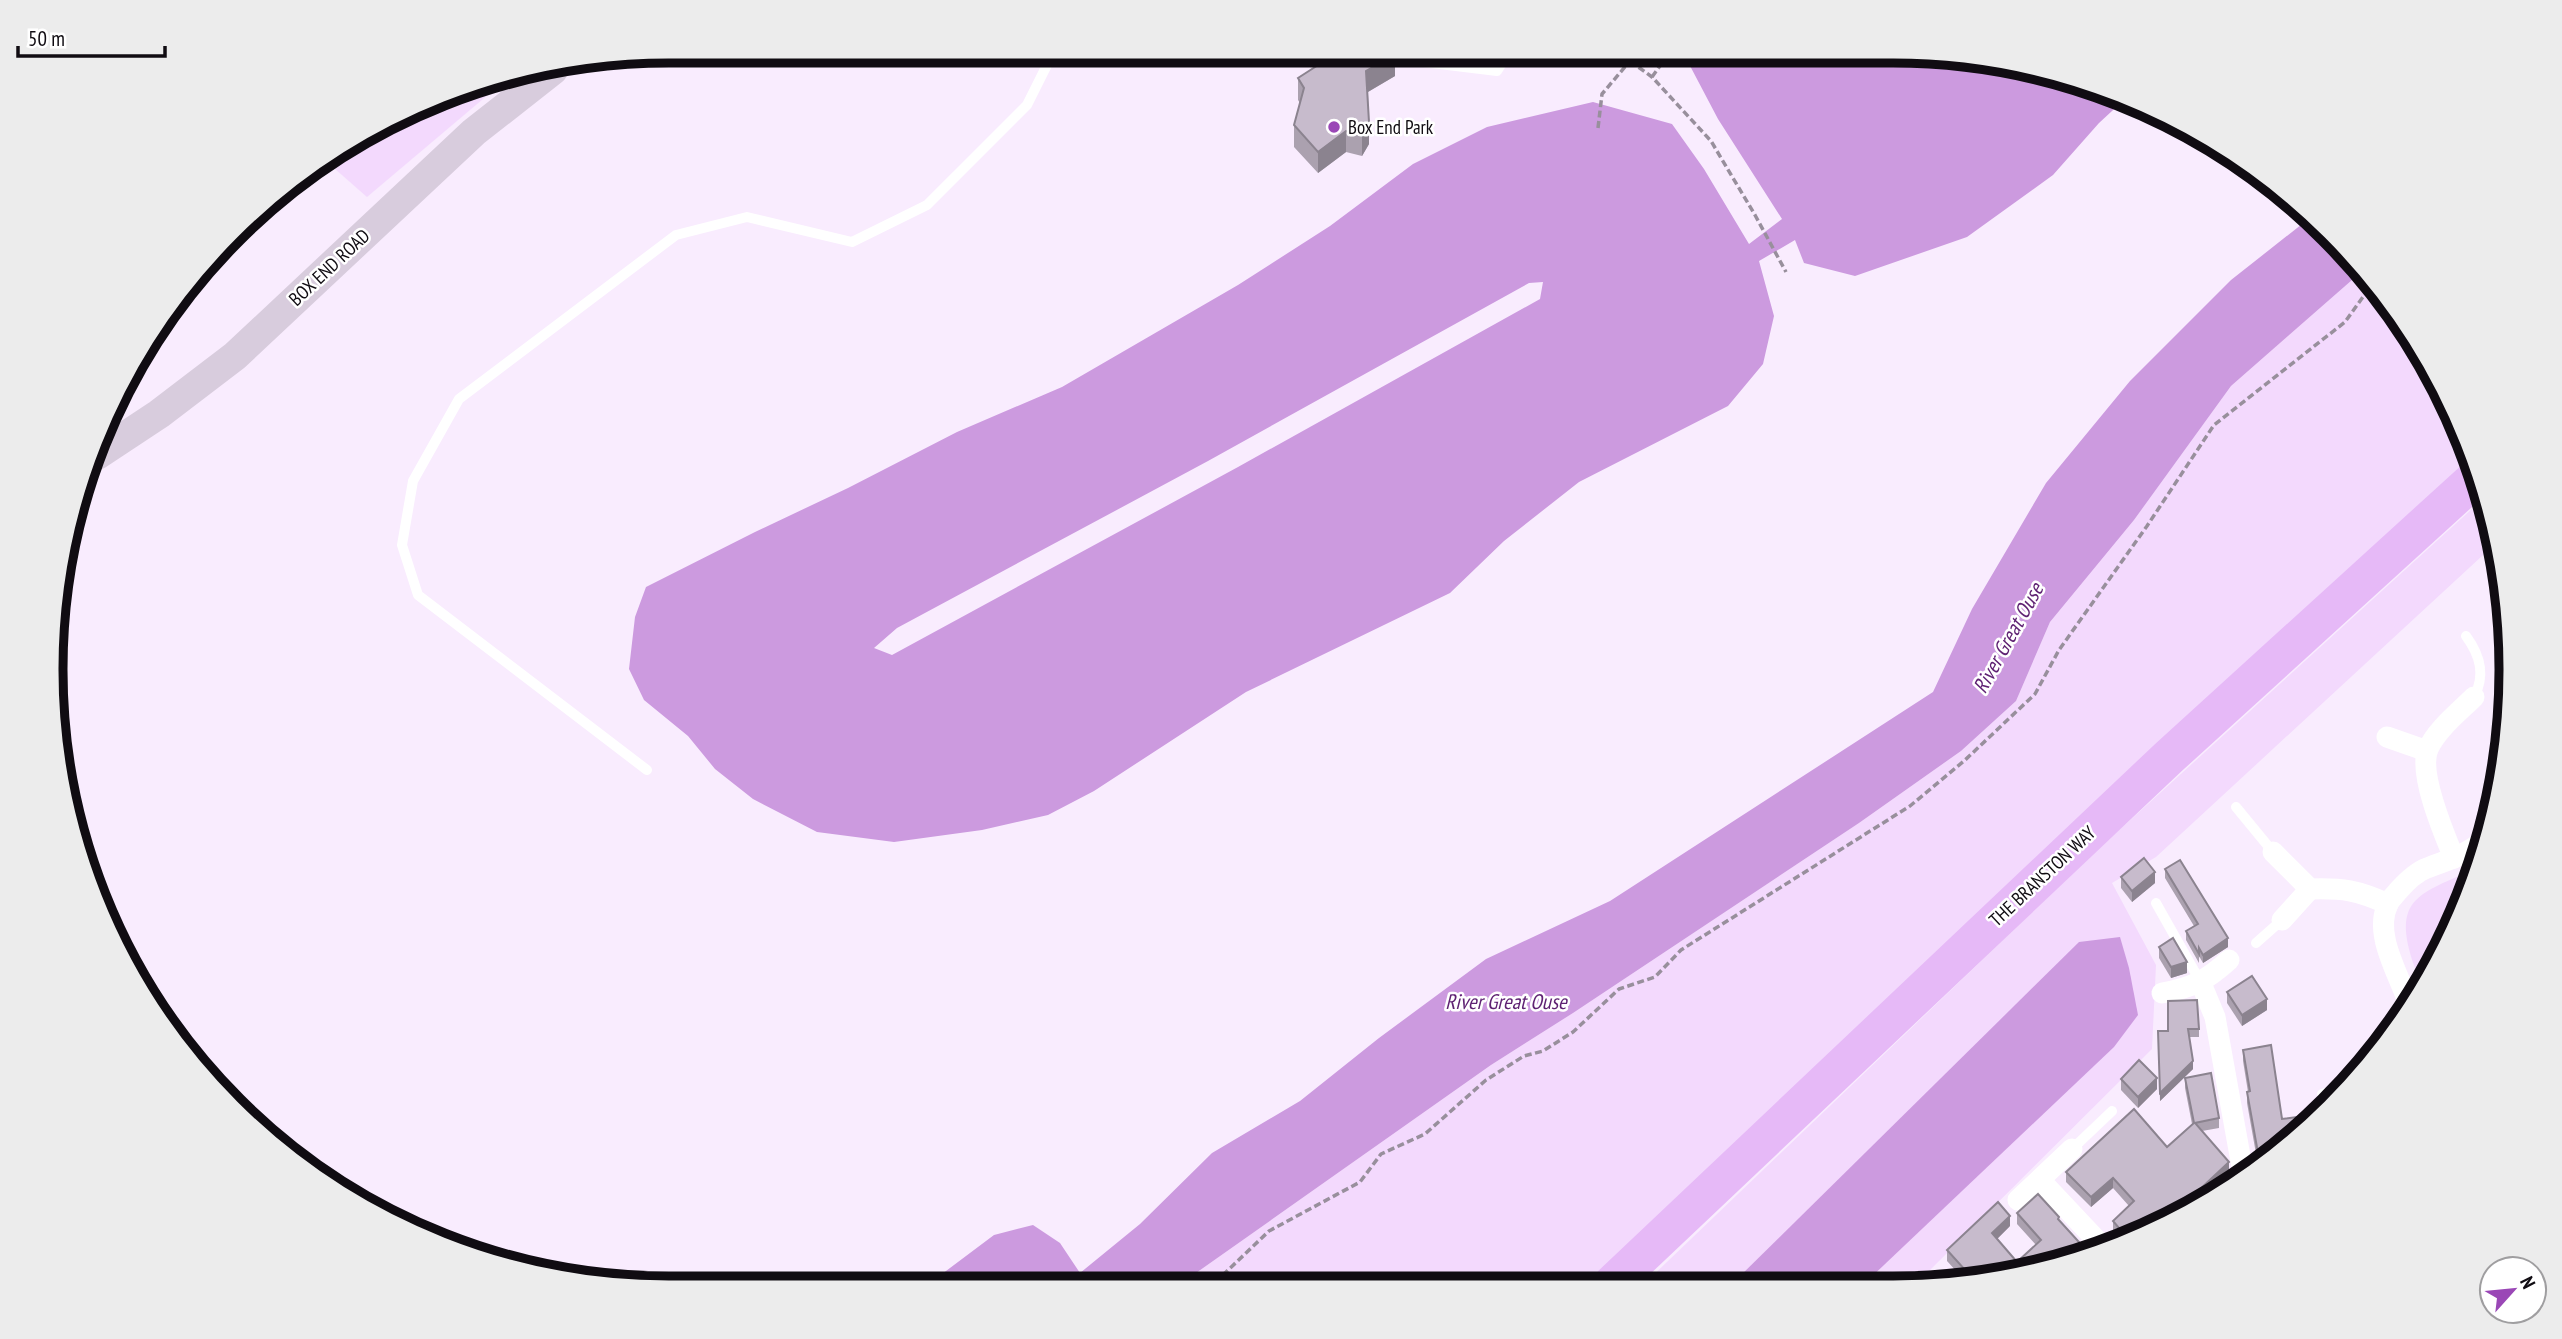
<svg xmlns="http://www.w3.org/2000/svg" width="2562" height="1339" viewBox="0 0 2562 1339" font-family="'PT Sans Narrow',sans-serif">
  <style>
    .green { fill: #f3d9fd }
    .water { fill: #cc9adf; fill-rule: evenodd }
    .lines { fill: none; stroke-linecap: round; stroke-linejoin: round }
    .path { stroke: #988f9c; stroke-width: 3.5; stroke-dasharray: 7 3.5; stroke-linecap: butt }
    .lane { stroke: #fff; stroke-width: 10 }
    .street { stroke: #fff; stroke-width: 21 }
    .secondary { stroke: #d8ccdd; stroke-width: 30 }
    .highway { stroke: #e6b9f7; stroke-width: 38 }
    .wall { fill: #aba1af }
    .shaded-wall { fill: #8b838f }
    .building { fill: #c7bbcc; stroke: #8b838f; stroke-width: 2 }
    .poi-dot { fill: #9a47b6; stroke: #fff; stroke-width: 2.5 }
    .labels { text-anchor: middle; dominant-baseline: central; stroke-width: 5; stroke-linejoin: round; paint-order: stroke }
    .poi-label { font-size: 19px; fill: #100c12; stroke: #fff; text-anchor: start }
    .street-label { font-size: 19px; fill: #100c12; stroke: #fff }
    .water-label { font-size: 21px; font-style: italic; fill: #5f2273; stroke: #fff }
    .rim { fill: none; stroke: #100c12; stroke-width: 9 }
  </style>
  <rect width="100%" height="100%" fill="#f9ecfe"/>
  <g class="green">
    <polygon points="509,77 367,197 326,161 470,84"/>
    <polygon points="2362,267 2429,360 2475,463 1596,1284 1179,1285 1491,1065 1573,1013 1859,823 1961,751 2016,701 2050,622 2134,520 2231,386 2352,280"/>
    <polygon points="2485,497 2495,544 2156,857 2112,883 2156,965 2152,1049 1917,1283 1644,1284 2093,854"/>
    <path d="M2476,868L2447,944L2438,958L2435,955L2415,968C2390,897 2419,895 2476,868Z"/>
  </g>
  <g class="water">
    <path d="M1687,52H1933L2053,72L2125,99L2099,123L2053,175L1967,237L1855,276L1804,263L1795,240L1759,261L1774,316L1763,364L1728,406L1579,482L1504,541L1450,593L1246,692L1094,791L1048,815L982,830L894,842L817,832L753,799L715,769L688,736L644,700L629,669L635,617L646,587L755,532L848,488L957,432L1062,387L1238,285L1330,226L1413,164L1487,127L1593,102L1672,124L1704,169L1749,244L1782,219L1718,119L1688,62ZM1543,282L1540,299L1238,467L892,655L874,648L897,628L1208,461L1529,283Z"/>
    <polygon points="2311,217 2361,267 2352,280 2231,386 2134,520 2050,622 2016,701 1961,751 1859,823 1573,1013 1491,1065 1179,1285 926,1286 994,1235 1033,1225 1060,1243 1080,1273 1140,1224 1212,1153 1300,1101 1379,1038 1486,959 1610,901 1933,692 1972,609 2046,483 2130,381 2231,280"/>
    <polygon points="2120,937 2129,968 2138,1015 2114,1047 1865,1283 1732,1284 2079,942"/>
  </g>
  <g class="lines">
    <g class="path">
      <polyline points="1600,52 1630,61 1652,77 1711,141 1755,215 1786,272"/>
      <polyline points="1519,64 1550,55 1594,52"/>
      <polyline points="1652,77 1670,52"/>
      <polyline points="1598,128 1602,94 1630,61"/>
      <polyline points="1204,1285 1225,1273 1269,1231 1360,1182 1381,1154 1425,1134 1486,1080 1524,1056 1543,1051 1573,1032 1619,989 1655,977 1681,950 1910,806 1964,761 2035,694 2059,650 2147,526 2214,425 2345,322 2373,283"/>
      <polyline points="1216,1285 1224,1274"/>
    </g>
    <g class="lane">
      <polyline points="1407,52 1415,61 1497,71 1509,52"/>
      <path d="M2466,636C2480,655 2486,675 2474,697"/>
      <polyline points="647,770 418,595 402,545 413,481 459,399 676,235 747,217 852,242 927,205 1027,105 1054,51"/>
      <polyline points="2236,807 2273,852"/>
      <polyline points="2156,903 2200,981"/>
      <polyline points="2256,943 2282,920"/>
      <polyline points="2322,1094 2350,1085"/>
      <polyline points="2072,1149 2112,1111"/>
    </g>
    <g class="street">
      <polyline points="2387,737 2427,751"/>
      <path d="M2273,852L2310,889C2343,888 2357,890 2388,904"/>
      <path d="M2454,858C2444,834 2418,773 2428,749C2437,729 2459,712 2474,697"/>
      <polyline points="2282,920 2310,889"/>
      <polyline points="2200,981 2215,1017 2244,1178"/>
      <path d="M2162,993C2192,988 2207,980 2229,960"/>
      <path d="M2408,1002C2399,974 2373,934 2388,904C2390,899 2395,895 2398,891C2406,882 2416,872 2427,868C2450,859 2471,854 2488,835"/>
      <polyline points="2040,1180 2104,1248"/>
      <polyline points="2018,1200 2072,1149"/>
    </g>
    <polyline class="secondary" points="97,455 159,414 235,356 474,132 553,70"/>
    <polyline class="highway" points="1612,1284 2169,757 2479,475"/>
  </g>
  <g class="wall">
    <polygon points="1395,76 1368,92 1369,144 1362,156 1346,152 1318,173 1294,147 1294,125 1300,103 1298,100 1298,78"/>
    <polygon points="2165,869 2228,947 2203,963 2199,956 2199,963 2186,940 2186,931 2194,926 2165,878"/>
    <polygon points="2121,877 2155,883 2132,902 2121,888"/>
    <polygon points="2159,947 2187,973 2171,978 2159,958"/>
    <polygon points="2227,992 2267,1010 2242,1026 2227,1003"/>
    <polygon points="2168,1001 2199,1029 2199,1037 2189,1037 2193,1069 2160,1101 2158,1031 2168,1031"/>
    <polygon points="2243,1050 2282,1119 2306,1123 2258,1165 2247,1103 2247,1092 2248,1092 2243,1061"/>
    <polygon points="2185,1078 2219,1118 2219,1128 2202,1131 2229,1172 2190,1209 2129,1241 2123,1243 2113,1231 2113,1221 2129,1206 2113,1188 2091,1207 2066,1182 2066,1172 2167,1147 2192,1124 2185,1088"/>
    <polygon points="2121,1079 2157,1089 2138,1108 2121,1090"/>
    <polygon points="2017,1213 2059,1220 2088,1252 1974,1283 1967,1283 1947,1261 1947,1250 2010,1226 1997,1239 2017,1262 2036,1245 2017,1224"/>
  </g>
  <g class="shaded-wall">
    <polygon points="1395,54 1395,76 1366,93 1366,71"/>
    <polygon points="1369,122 1369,144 1362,156 1362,134"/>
    <polygon points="1346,131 1346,152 1318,173 1318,152"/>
    <polygon points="2155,872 2155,883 2132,902 2132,891"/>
    <polygon points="2228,938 2228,947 2203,963 2203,955"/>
    <polygon points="2187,962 2187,973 2171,978 2171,967"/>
    <polygon points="2267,999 2267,1010 2242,1026 2242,1015"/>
    <polygon points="2193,1061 2193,1069 2160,1101 2160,1093"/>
    <polygon points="2157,1078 2157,1089 2138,1108 2138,1097"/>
    <polygon points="2229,1162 2229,1172 2190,1209 2165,1222"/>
    <polygon points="2113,1178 2113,1188 2091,1207 2091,1197"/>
    <polygon points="2010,1216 2010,1226 1992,1244 1992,1233"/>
  </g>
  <g class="building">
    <polygon points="1340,51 1394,52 1395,54 1366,71 1369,122 1362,134 1346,131 1318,152 1294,125 1304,88 1298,78"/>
    <polygon points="2144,858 2155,872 2132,891 2121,877"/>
    <polygon points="2180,860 2228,938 2203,955 2199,948 2199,954 2186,931 2198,924 2165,869"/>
    <polygon points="2173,938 2187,962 2171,967 2159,947"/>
    <polygon points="2252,976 2267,999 2242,1015 2227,992"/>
    <polygon points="2197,1000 2199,1029 2188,1029 2193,1061 2160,1093 2158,1031 2168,1031 2168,1001"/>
    <polygon points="2271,1045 2282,1119 2304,1116 2306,1123 2289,1138 2285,1139 2285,1141 2260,1164 2247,1092 2250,1091 2243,1050"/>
    <polygon points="2139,1060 2157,1078 2138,1097 2121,1079"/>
    <polygon points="2211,1073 2219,1118 2195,1123 2229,1162 2165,1222 2130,1241 2113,1221 2134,1201 2113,1178 2091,1197 2066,1172 2134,1109 2167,1147 2194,1123 2185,1078"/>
    <polygon points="2038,1194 2059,1217 2058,1219 2088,1252 1976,1282 1947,1250 1998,1202 2010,1216 1992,1233 2017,1262 2041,1240 2017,1213"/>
  </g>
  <circle class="poi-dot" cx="1334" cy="127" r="7"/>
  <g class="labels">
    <g class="poi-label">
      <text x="1348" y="127">Box End Park</text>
    </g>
    <g class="street-label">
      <text transform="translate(329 267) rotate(-43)">BOX END ROAD</text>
      <text transform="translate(2042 876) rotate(-43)">THE BRANSTON WAY</text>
    </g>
    <g class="water-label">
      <text transform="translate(2008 638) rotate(-61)">River Great Ouse</text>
      <text x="1506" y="1001">River Great Ouse</text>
    </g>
  </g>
  <path d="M0 0H2562V1339H0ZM669 63H1893A606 606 0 0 1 2499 669V670A606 606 0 0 1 1893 1276H669A606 606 0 0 1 63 670V669A606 606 0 0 1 669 63Z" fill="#ececec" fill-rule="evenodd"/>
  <path class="rim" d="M669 63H1893A606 606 0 0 1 2499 669V670A606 606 0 0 1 1893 1276H669A606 606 0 0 1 63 670V669A606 606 0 0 1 669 63Z"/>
  <g transform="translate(2513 1290) rotate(63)"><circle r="33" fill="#ffffff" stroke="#9f9ea0" stroke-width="2"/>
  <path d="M0-5L12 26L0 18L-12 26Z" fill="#9a47b6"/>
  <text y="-10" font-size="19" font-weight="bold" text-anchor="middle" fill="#100c12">N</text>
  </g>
  <path d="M18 46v10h147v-10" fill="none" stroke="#100c12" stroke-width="3.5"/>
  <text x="28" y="46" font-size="21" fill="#100c12" stroke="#ffffff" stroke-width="5" paint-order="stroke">50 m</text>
</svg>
